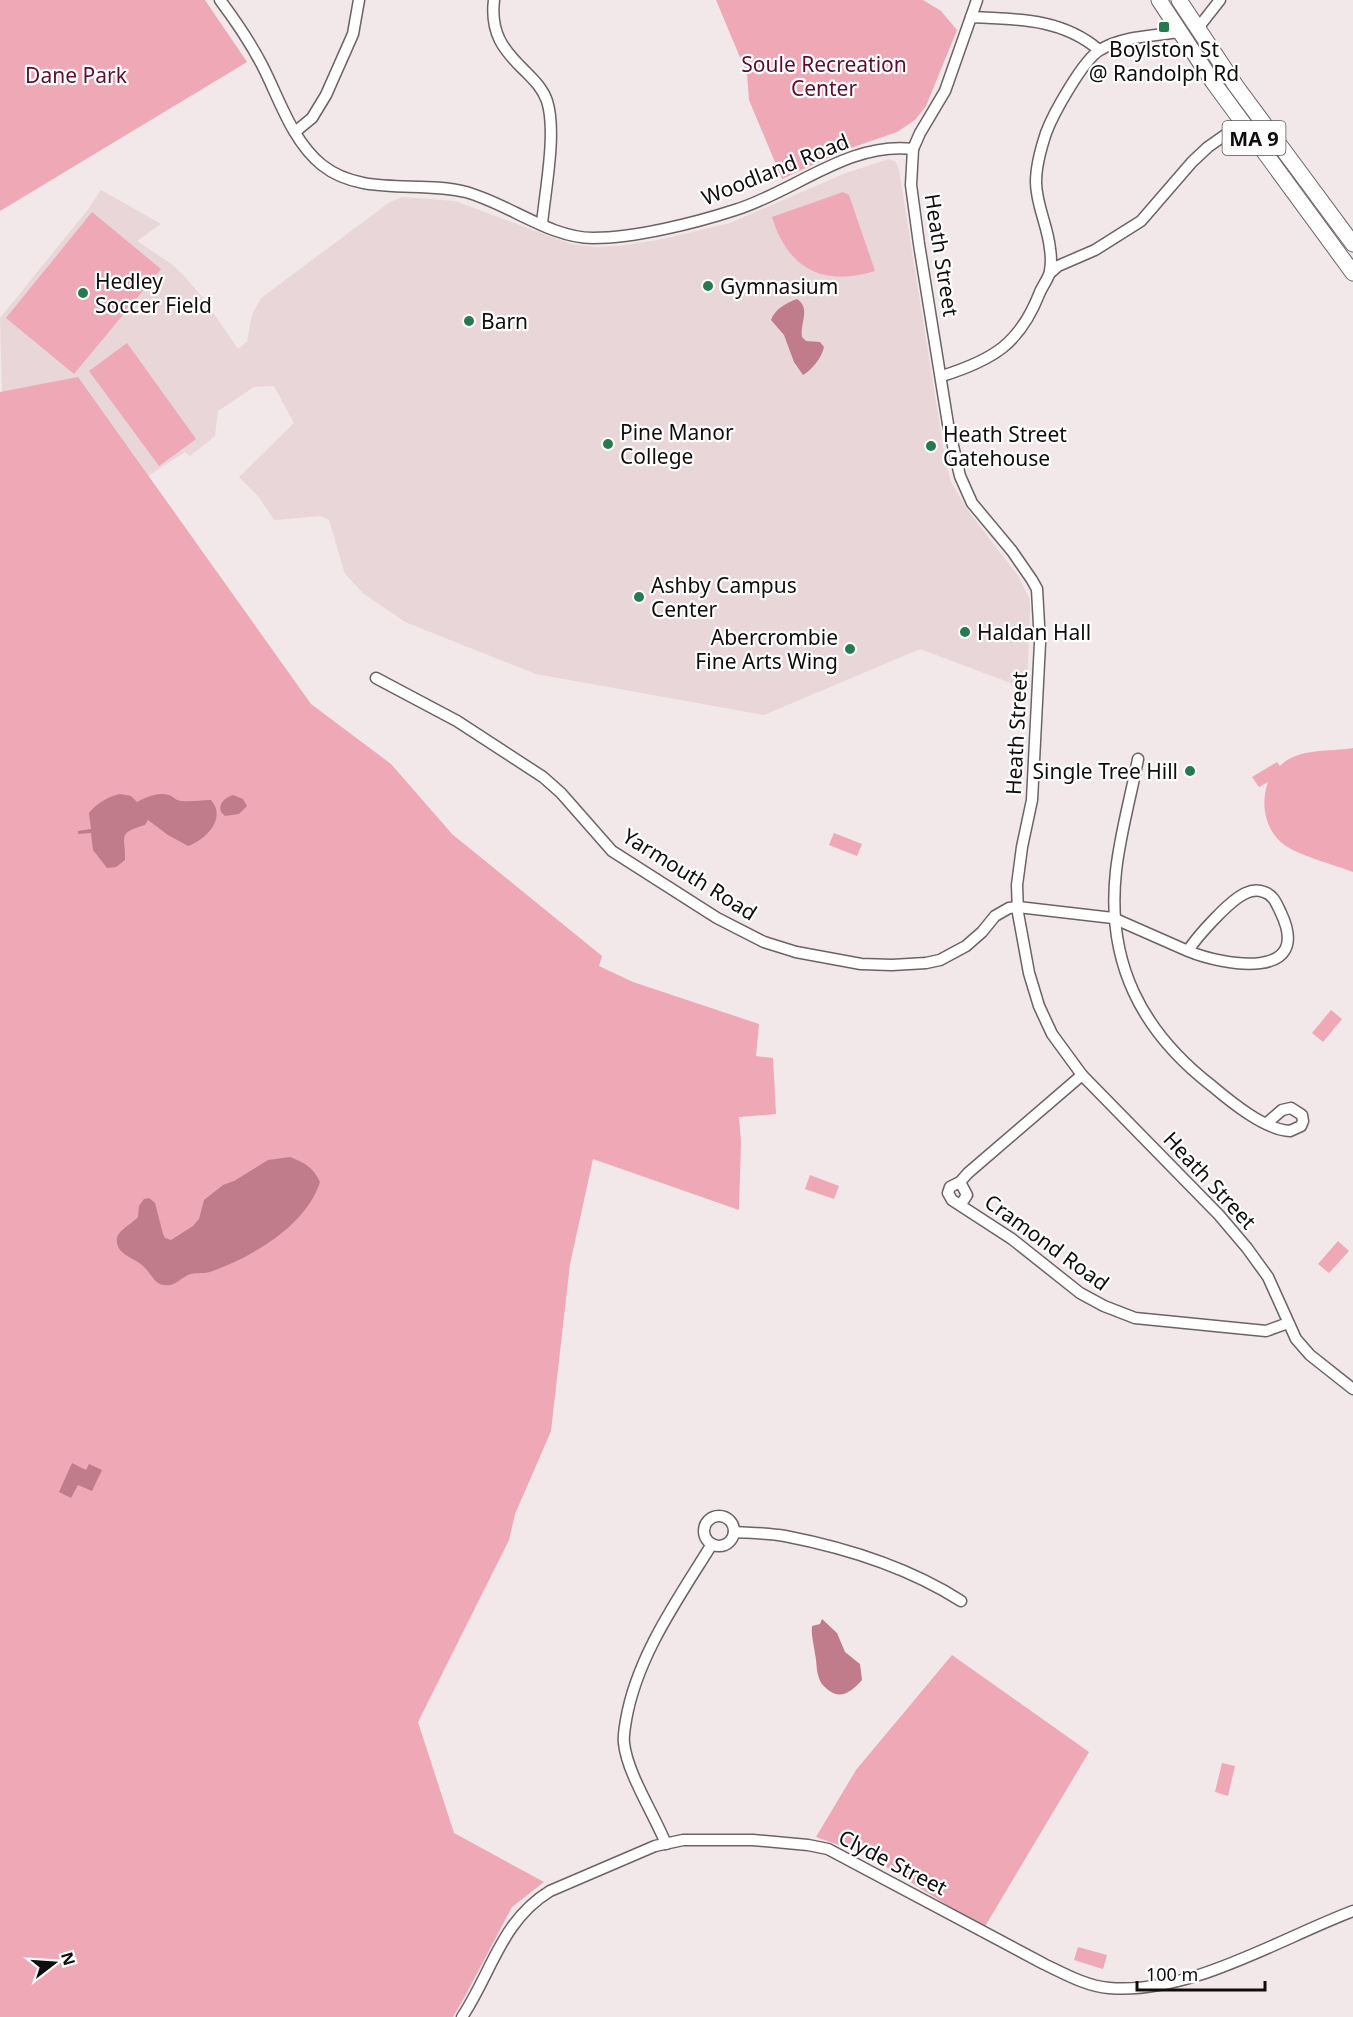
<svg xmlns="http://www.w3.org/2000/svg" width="1353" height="2017" viewBox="0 0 1353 2017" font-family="'Noto Sans',sans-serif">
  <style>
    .built { fill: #e9d6d9 }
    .green { fill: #eea8b6 }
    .water { fill: #c07c8a }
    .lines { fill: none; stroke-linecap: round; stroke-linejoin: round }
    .minor-casing { stroke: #6c6364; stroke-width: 13 }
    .highway-casing { stroke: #6c6364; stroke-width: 17 }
    .minor { stroke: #fff; stroke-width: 10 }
    .highway { stroke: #fff; stroke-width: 15 }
    .poi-dot { fill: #257b4f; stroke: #fff; stroke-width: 2 }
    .labels { text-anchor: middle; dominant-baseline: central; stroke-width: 4.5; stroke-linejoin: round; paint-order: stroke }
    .shield { fill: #fff; stroke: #585656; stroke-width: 1.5 }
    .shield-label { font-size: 20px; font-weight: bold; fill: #100d0d }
    .poi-label { font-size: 21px; fill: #100d0d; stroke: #fff; text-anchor: start }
    .park-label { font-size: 21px; fill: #600c2a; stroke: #fff }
    .street-label { font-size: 21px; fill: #100d0d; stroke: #fff }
  </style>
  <rect width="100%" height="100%" fill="#f2e7e9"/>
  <polygon class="built" points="889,159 896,162 899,170 945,458 951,482 969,512 1019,577 1029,598 1030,608 1027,689 920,649 764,715 536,674 405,622 364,594 345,574 329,520 321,516 274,520 259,497 239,477 294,423 274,386 254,387 218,411 215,436 190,456 185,452 148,476 78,378 2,392 0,318 86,212 101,190 161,224 137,241 173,265 185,277 203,298 238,349 247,342 252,315 261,298 390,202 402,197 455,201 571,244 595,247 618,246 658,240 730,223 846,173"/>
  <g class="green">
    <polygon points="0,0 205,0 247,62 0,211"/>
    <polygon points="716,0 923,0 941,11 957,30 926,106 915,120 897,132 845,150 782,179 749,100 747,74"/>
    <path d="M843,192L849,195L875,271C823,287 788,269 772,217Z"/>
    <polygon points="92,212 161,269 74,374 6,318"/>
    <polygon points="127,343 196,439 159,466 89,371"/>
    <polygon points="78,377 311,704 391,764 452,834 602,956 599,966 633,982 759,1024 756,1056 773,1058 776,1114 739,1117 741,1141 739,1210 593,1159 570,1264 551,1431 515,1514 509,1540 418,1722 454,1833 544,1882 512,1907 464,1998 453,2017 0,2017 0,392"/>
    <path d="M1353,748V872C1335,865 1301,856 1286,846C1265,832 1260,804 1268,782L1259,787L1252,777L1277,762L1280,766C1297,748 1329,752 1353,748Z"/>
    <polygon points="834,833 862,844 857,856 829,845"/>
    <polygon points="1331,1010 1342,1019 1323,1042 1312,1033"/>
    <polygon points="810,1175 839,1186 834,1199 805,1189"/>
    <polygon points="1338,1241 1349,1251 1329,1273 1318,1264"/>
    <polygon points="952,1655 1089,1752 984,1928 867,1855 816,1837 856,1770"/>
    <polygon points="1222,1763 1235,1766 1228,1796 1215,1792"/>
    <polygon points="1078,1947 1107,1955 1103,1969 1074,1960"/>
  </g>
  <g class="water">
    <path d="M797,299C811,308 800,323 802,337L806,341L820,342L824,347C822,357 812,370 803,375L794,362L784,335L771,320C775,309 786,303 797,299Z"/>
    <path d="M120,794L131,796L137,802C147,797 157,792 169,795C174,797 176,801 182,801C191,802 201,800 211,800C227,818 206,840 188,846L168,835L148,820L145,825C116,834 126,835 125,860L116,867L107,868L93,850L91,833L78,834V831L91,829L89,813C97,803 107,797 120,794Z"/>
    <path d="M233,795L243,799L247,806L239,814L225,816L221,812C218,803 225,798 233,795Z"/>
    <path d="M290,1157C305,1163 313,1167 320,1182C306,1226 252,1257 210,1272C203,1274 195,1272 188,1275C180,1279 174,1287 164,1285C155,1285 150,1272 144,1267C136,1258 115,1255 117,1239C117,1231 133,1223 138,1217L139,1206L144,1199L149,1198L155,1203L163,1234L165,1238L171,1240L193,1226L199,1219L204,1200L223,1185L234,1181L268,1160Z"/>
    <polygon points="72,1463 86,1470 89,1464 102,1470 92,1491 78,1485 71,1498 59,1492"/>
    <path d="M822,1619L837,1633L845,1652L860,1664L862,1680C852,1691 841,1701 827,1689C823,1686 820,1682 819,1678C816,1670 817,1662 815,1654C814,1644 811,1636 812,1626L820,1624Z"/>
  </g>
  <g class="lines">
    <g class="minor-casing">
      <g id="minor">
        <path d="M220,0C235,20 250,42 262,65C279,98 292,141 322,165C362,197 419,180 466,192C509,204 550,238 593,238C635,238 695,223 735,210C794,192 849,141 913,149"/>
        <path d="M494,0C490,33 503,50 526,72C534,80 543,89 547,101C557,132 545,191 542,224"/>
        <polyline points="977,0 945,91 920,133 913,149 911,185 919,244 948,424 960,476 972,503 1012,551 1032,580 1037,589 1040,643 1032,800 1022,847 1017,885 1018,913 1029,973 1039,1006 1052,1034 1082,1075 1219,1215 1247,1248 1268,1277 1296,1339 1310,1355 1353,1389"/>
        <path d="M971,17C1016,19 1062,18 1099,50"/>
        <polyline points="1198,28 1220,0"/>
        <polyline points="295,132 312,118 326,95 353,34 359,0"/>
        <polyline points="1050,273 1058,266 1095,250 1141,221 1192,162 1208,147 1242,123"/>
        <path d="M942,376C993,360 1020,344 1040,292C1043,285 1049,278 1050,271C1051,265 1051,255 1050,249C1048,226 1036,205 1036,182C1036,166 1041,148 1046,133C1053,114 1083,60 1100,50C1122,36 1154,36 1179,32"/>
        <path d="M376,678L457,721L543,777L561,793L612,851L717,918L764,942L796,952L861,964L892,965L926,963L940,960L966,946L982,932L995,916L1009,908L1018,907L1113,918L1188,951C1197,936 1231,899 1246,893C1252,890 1259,890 1264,892C1274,895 1277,905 1281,913C1313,981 1224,966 1188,951"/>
        <path d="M1138,759C1131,796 1120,834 1116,871C1106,962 1141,1031 1212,1086C1231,1102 1265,1130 1290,1131L1301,1126L1303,1121L1302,1115L1291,1108L1282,1110L1267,1123"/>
        <polyline points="1082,1075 968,1173 960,1182 950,1187 948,1193 952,1200 1012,1239 1080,1293 1104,1306 1135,1318 1266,1331 1288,1323"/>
        <polyline points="960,1182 967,1195 961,1204"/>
        <circle cx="719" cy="1531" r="15"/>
        <path d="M734,1532C751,1533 768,1533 785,1536C847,1548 908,1567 961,1601"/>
        <path d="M666,1844C654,1814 627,1773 624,1743C623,1736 625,1727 626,1720C637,1656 678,1599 712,1544"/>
        <path d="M462,2017C492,1972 501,1921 550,1891L655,1846L683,1840H753L808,1845L828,1849L1044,1964C1065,1974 1086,1986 1109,1988C1189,1995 1279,1939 1353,1911"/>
      </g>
    </g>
    <g class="highway-casing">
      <g id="highway">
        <polyline points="1159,0 1213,82 1353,273"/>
        <polyline points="1179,0 1236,86 1353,244"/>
      </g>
    </g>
    <use href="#minor" class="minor"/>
    <use href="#highway" class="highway"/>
  </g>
  <g class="poi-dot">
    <rect x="1158" y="21" width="12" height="12" rx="3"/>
    <circle cx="708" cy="286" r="6"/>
    <circle cx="83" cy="293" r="6"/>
    <circle cx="469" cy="321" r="6"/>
    <circle cx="608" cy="444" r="6"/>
    <circle cx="931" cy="446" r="6"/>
    <circle cx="639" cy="597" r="6"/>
    <circle cx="965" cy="632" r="6"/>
    <circle cx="850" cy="649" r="6"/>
    <circle cx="1190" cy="771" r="6"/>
  </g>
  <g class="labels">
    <rect class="shield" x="1222.5" y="121" width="63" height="34" rx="4.5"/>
    <g class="shield-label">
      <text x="1254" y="138">MA 9</text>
    </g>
    <g class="poi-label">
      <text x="1164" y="49" text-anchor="middle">Boylston St<tspan x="1164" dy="24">@ Randolph Rd</tspan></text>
      <text x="95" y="281">Hedley<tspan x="95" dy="24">Soccer Field</tspan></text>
      <text x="720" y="286">Gymnasium</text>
      <text x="481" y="321">Barn</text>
      <text x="620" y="432">Pine Manor<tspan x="620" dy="24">College</tspan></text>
      <text x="943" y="434">Heath Street<tspan x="943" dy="24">Gatehouse</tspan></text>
      <text x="651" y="585">Ashby Campus<tspan x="651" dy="24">Center</tspan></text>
      <text x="977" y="632">Haldan Hall</text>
      <text x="838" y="637" text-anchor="end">Abercrombie<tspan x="838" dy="24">Fine Arts Wing</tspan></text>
      <text x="1178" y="771" text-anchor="end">Single Tree Hill</text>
    </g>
    <g class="park-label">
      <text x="824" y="64">Soule Recreation<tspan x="824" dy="24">Center</tspan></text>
      <text x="76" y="75">Dane Park</text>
    </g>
    <g class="street-label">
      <text transform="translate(775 169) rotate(-22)">Woodland Road</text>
      <text transform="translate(942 255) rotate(81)">Heath Street</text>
      <text transform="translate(1016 733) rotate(-87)">Heath Street</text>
      <text transform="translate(690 874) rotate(32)">Yarmouth Road</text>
      <text transform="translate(1210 1180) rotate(47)">Heath Street</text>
      <text transform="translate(1047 1242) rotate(36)">Cramond Road</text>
      <text transform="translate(893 1862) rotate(27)">Clyde Street</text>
    </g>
  </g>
  <g transform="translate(54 1963) rotate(73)" stroke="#ffffff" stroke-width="4.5" paint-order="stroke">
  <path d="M0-4.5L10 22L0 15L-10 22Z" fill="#100d0d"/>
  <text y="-9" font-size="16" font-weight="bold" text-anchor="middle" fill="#100d0d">N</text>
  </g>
  <path d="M1137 1981v9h128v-9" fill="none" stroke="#100d0d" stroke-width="3"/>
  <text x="1146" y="1981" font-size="18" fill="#100d0d" stroke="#ffffff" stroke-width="4.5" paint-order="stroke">100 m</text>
</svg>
